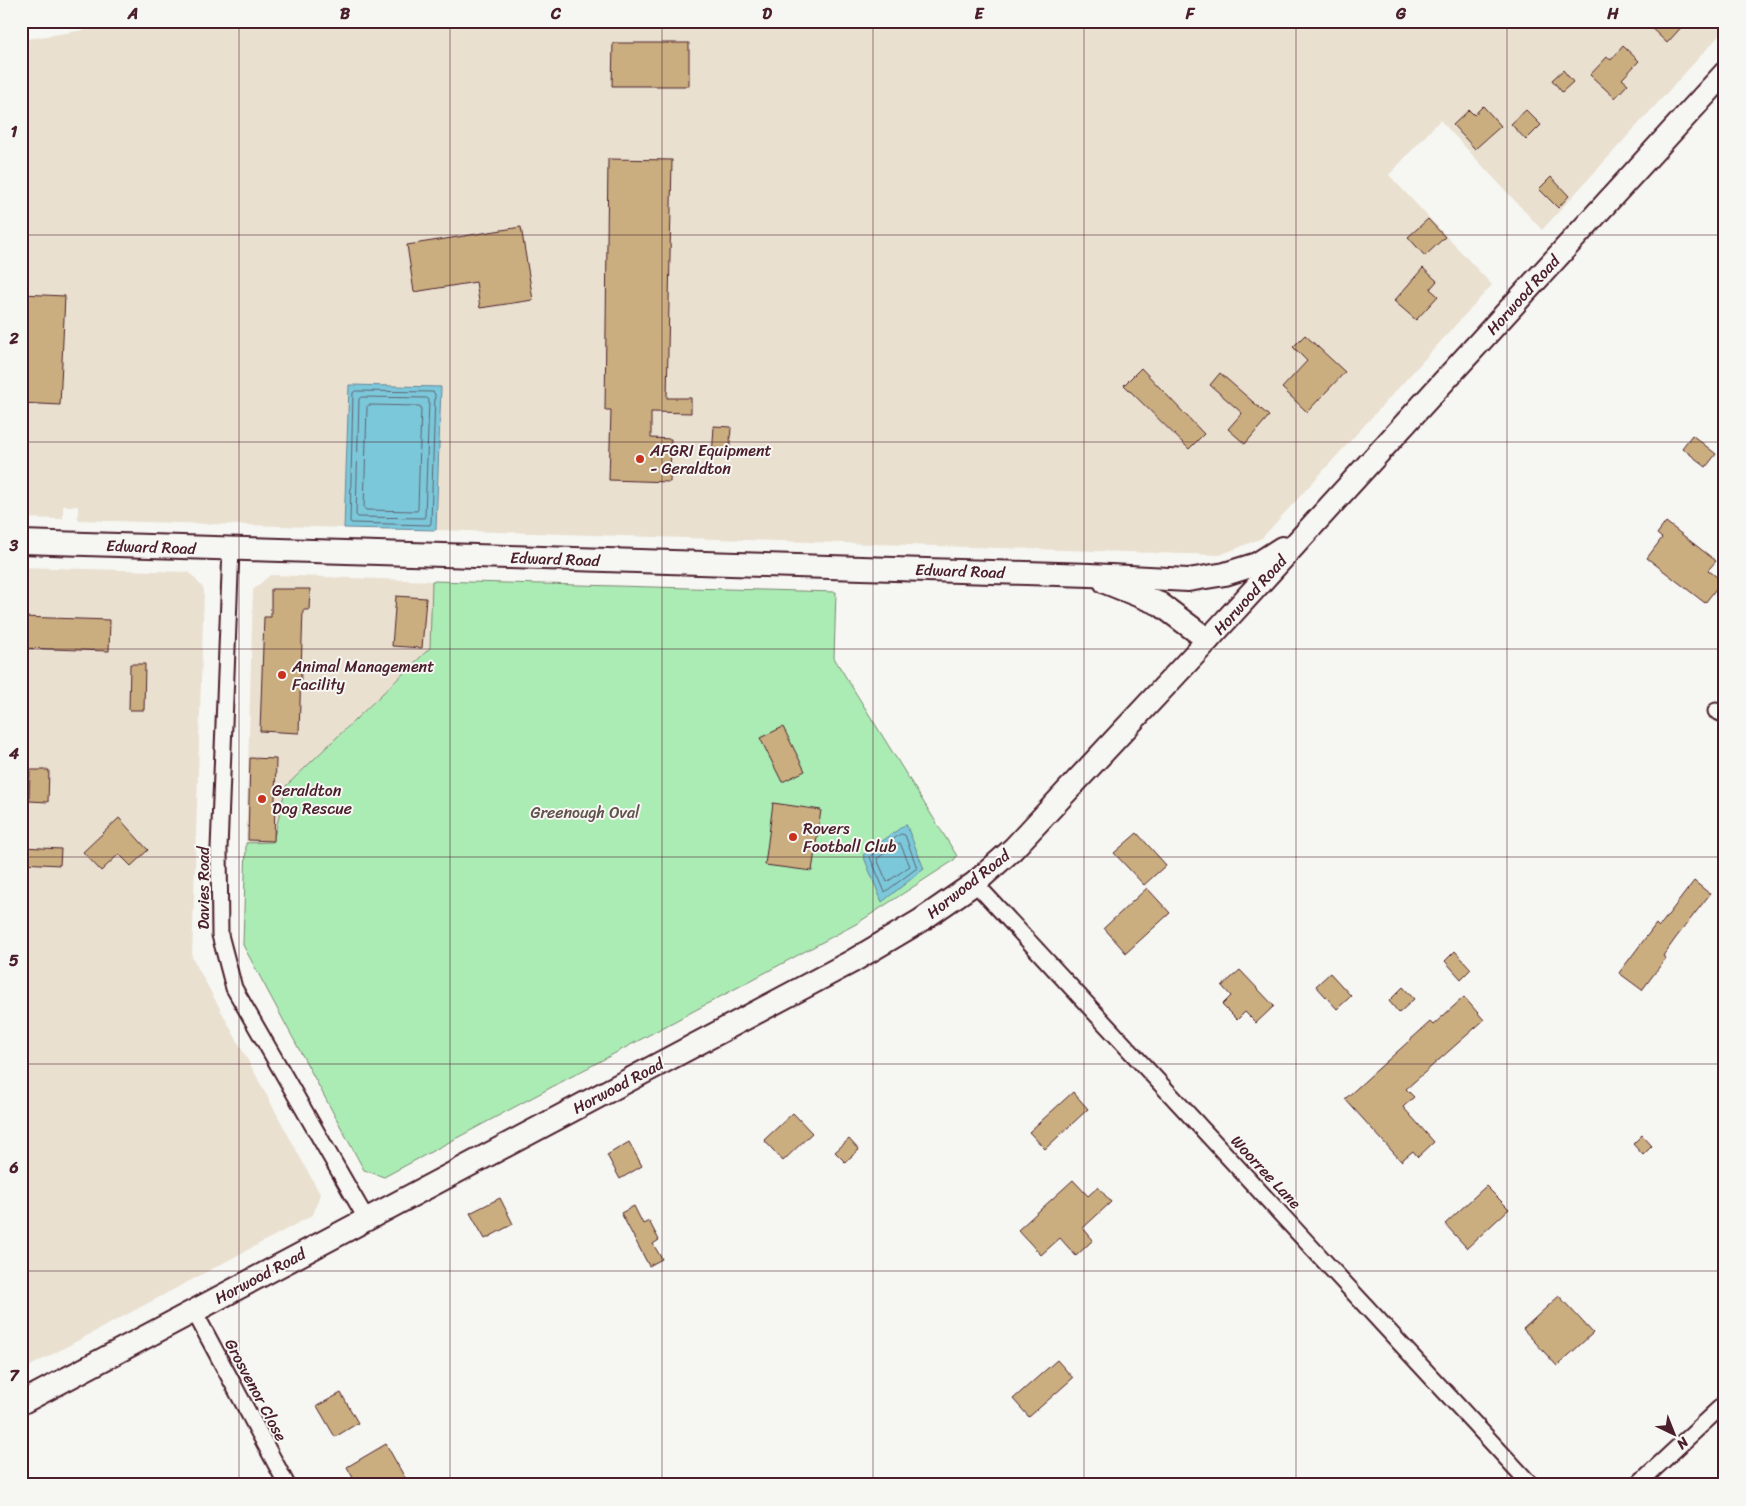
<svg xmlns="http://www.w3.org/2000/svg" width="1746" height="1506" viewBox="0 0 1746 1506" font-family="Sriracha,sans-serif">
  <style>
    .built { fill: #e9e0d0 }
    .green { fill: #abecb5; stroke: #7a8670 }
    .water { fill: #7cc8db; stroke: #688495 }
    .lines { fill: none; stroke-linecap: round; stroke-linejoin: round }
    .shore { stroke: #5e6371; stroke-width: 1 }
    .building { fill: #caae80; stroke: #4a1f2b }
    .street-casing { stroke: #4a1f2b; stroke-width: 19 }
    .secondary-casing { stroke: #4a1f2b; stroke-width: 26 }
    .street { stroke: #f6f6f2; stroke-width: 15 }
    .secondary { stroke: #f6f6f2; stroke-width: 22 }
    .grid { fill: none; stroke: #4a1f2b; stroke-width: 1; stroke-opacity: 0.55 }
    .poi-dot { fill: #c8321e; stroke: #f6f6f2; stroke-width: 2 }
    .labels { text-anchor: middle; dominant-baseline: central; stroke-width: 4; stroke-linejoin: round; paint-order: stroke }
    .street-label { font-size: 16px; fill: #4a1f2b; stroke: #f6f6f2 }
    .poi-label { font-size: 16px; fill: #4a1f2b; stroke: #f6f6f2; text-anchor: start }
    .park-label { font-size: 16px; fill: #62524e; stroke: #f6f6f2 }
    .neatline { fill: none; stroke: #4a1f2b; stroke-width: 2 }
    .grid-label { font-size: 16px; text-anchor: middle; font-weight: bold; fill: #4a1f2b }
  </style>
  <rect width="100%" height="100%" fill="#f6f6f2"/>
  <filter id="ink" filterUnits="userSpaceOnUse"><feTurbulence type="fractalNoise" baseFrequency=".02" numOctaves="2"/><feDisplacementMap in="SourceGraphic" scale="10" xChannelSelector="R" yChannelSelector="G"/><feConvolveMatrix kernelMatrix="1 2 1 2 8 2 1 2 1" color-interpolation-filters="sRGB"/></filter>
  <g filter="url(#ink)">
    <g class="built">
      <polygon points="142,21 1725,21 1725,29 1542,230 1440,120 1389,175 1492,285 1262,538 1220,555 436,530 441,388 349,385 344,528 78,520 78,506 63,506 63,519 21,518 21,40"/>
      <polygon points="21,567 189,572 204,589 192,957 320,1194 313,1215 21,1371"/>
      <polygon points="270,575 432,581 430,648 286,786 273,842 246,843 253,590"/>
    </g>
    <polygon class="green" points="432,581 836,592 834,658 957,856 953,861 856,924 384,1177 364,1170 243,945 246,843 273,842 286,786 430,648"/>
    <g class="water">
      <polygon points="349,385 441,387 436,530 344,528"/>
      <polygon points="906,824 924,869 882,902 863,855"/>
    </g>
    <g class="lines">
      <g class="shore">
        <polygon points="356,391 433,392 435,394 431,523 430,525 352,523 350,522 353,393"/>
        <polygon points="362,397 427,398 429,400 425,516 424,518 358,517 356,515 359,399"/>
        <polygon points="369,405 419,406 421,407 418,509 417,511 366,510 364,508 367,407"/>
        <polygon points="901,834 905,835 917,868 885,892 870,857"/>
        <polygon points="900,843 910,866 887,882 877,859"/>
      </g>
    </g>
    <g class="building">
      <polygon points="1644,21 1687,21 1667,43"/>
      <polygon points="613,43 689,43 689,86 612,86"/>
      <polygon points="1623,46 1639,61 1622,79 1628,84 1615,98 1590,75 1607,57 1611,60"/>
      <polygon points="1563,70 1573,82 1562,92 1552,80"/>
      <polygon points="1483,106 1501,126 1475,149 1453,125 1469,110 1474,115"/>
      <polygon points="1526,110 1541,125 1526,140 1511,124"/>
      <polygon points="608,159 672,160 667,398 691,398 691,413 651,412 651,438 671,439 670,482 609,480 611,410 605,410"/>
      <polygon points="1551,177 1569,196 1558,208 1539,189"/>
      <polygon points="1428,219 1445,237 1425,256 1408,237"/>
      <polygon points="521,227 533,300 480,308 476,282 414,292 407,245"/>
      <polygon points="1423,268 1437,281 1430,289 1438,296 1416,320 1394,301"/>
      <polygon points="21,294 65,296 60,405 21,403"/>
      <polygon points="1305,335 1345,372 1307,412 1282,388 1307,361 1293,347"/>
      <polygon points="1141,368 1204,434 1189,449 1124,385"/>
      <polygon points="1220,373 1269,416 1245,444 1228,429 1242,413 1210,385"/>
      <polygon points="714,426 731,427 729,458 712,458"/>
      <polygon points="1692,435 1716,454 1706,467 1682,448"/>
      <polygon points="1666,522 1716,561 1708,570 1722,581 1705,603 1647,558 1662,538 1657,534"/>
      <polygon points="271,589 310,589 309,610 303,610 299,733 260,731 264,617 271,617"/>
      <polygon points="396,596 426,598 422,648 392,646"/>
      <polygon points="21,617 110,620 109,651 21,648"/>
      <polygon points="130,664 145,664 144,710 129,710"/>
      <polygon points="783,727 805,771 782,782 760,738"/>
      <polygon points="250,758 276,759 274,841 248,840"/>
      <polygon points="30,770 49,770 48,802 29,801"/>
      <polygon points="773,803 821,810 812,871 765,865"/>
      <polygon points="119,818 148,850 131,866 119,854 101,871 83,852"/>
      <polygon points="1137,833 1166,865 1144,885 1114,853"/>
      <polygon points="22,847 61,849 60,865 21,863"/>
      <polygon points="1694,881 1710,894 1675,939 1663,956 1666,958 1642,990 1619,973 1656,924 1659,927"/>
      <polygon points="1147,888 1170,913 1126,953 1104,928"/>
      <polygon points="1455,951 1471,969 1461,979 1445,961"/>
      <polygon points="1240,970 1274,1006 1256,1023 1245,1012 1237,1020 1222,1005 1231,996 1222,986"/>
      <polygon points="1330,973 1351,996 1337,1009 1316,986"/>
      <polygon points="1403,987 1414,999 1399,1013 1389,1001"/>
      <polygon points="1464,997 1484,1020 1406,1089 1414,1097 1403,1107 1434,1142 1418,1157 1413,1151 1401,1161 1345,1099 1430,1022 1433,1025"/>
      <polygon points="1073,1092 1088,1109 1045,1149 1029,1132"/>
      <polygon points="793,1113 812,1133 783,1161 764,1140"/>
      <polygon points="1642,1135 1652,1146 1643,1155 1633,1144"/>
      <polygon points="849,1139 859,1150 845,1162 835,1152"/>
      <polygon points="629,1142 642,1166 620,1179 607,1155"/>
      <polygon points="1073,1180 1088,1196 1098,1187 1111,1202 1083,1228 1093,1240 1076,1256 1060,1238 1041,1255 1018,1230"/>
      <polygon points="1486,1186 1509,1209 1467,1248 1445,1224"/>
      <polygon points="500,1198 513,1224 485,1239 470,1213"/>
      <polygon points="634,1206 643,1224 649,1221 659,1240 653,1244 662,1259 649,1266 621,1213"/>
      <polygon points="1559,1296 1593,1333 1557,1366 1523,1329"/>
      <polygon points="1057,1360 1073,1378 1029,1417 1013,1399"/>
      <polygon points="341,1393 358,1423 335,1437 317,1406"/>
      <polygon points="386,1444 409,1485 357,1485 347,1467"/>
    </g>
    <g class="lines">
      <g class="street-casing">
        <g id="street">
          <polyline points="231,549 219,849 220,935 234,988 367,1220"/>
          <polyline points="1716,711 1725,715"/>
          <polyline points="975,883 1531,1485"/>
          <polyline points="194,1311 287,1485"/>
          <polyline points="1637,1485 1725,1403"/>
        </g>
      </g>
      <g class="secondary-casing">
        <g id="secondary">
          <polyline points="21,542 1090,575 1188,580 1225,574 1257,564 1282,548"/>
          <polyline points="1105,582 1160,604 1208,640"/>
          <polyline points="21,1403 851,962 920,921 975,883 1013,849 1208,640 1725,73"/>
        </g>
      </g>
      <use href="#street" class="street"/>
      <use href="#secondary" class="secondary"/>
    </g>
  </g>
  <path class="grid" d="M239,21V1485M450,21V1485M662,21V1485M873,21V1485M1084,21V1485M1296,21V1485M1507,21V1485M21,235H1725M21,442H1725M21,649H1725M21,857H1725M21,1064H1725M21,1271H1725"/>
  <g class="poi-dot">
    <circle cx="640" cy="459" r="5"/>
    <circle cx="282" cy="675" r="5"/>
    <circle cx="262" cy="799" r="5"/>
    <circle cx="793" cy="837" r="5"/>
  </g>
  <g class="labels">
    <g class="street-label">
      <text transform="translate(1523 295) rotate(-48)">Horwood Road</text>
      <text transform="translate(151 547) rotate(2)">Edward Road</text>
      <text transform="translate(555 559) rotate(2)">Edward Road</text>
      <text transform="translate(960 571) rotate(2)">Edward Road</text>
      <text transform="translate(1250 595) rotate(-48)">Horwood Road</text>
      <text transform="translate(968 884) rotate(-38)">Horwood Road</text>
      <text transform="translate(203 888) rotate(-90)">Davies Road</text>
      <text transform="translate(618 1086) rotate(-28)">Horwood Road</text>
      <text transform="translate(1266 1172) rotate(47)">Woorree Lane</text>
      <text transform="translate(260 1276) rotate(-28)">Horwood Road</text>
      <text transform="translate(256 1390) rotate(62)">Grosvenor Close</text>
    </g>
    <g class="poi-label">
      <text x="650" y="450">AFGRI Equipment<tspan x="650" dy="18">- Geraldton</tspan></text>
      <text x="292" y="666">Animal Management<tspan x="292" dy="18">Facility</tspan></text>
      <text x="272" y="790">Geraldton<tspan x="272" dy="18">Dog Rescue</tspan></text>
      <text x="803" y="828">Rovers<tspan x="803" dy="18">Football Club</tspan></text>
    </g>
    <g class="park-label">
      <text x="585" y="812">Greenough Oval</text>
    </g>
  </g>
  <rect width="1746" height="1506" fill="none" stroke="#f6f6f2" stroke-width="55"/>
  <g transform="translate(1674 1434) rotate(137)" stroke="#f6f6f2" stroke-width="4" paint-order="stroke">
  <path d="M0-4L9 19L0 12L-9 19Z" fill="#4a1f2b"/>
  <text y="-8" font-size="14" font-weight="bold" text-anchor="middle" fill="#4a1f2b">N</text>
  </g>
  <rect x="28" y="28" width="1690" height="1450" class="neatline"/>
  <g class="grid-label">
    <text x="133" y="19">A</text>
    <text x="345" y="19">B</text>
    <text x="556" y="19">C</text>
    <text x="767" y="19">D</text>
    <text x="979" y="19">E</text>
    <text x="1190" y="19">F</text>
    <text x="1401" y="19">G</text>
    <text x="1613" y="19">H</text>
    <text x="14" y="137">1</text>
    <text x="14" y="344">2</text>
    <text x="14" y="551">3</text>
    <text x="14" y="759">4</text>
    <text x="14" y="966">5</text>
    <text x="14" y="1173">6</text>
    <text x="14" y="1381">7</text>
  </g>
</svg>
